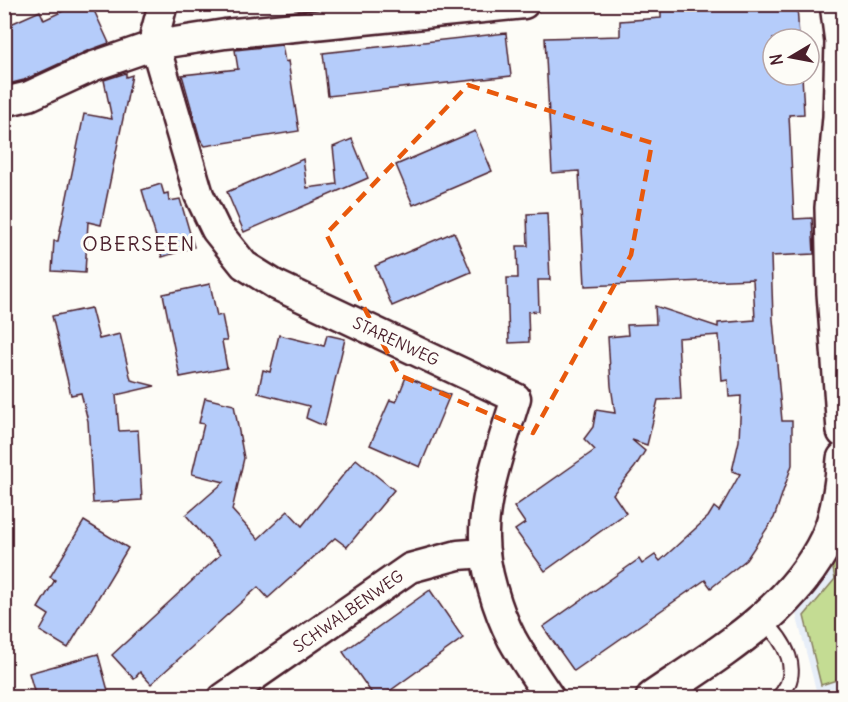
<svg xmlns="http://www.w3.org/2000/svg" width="848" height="702" viewBox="0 0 848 702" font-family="Delius,sans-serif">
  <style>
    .built { fill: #e7eef8 }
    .green { fill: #c4dc93; stroke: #877e5f; stroke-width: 1.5 }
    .building { fill: #b5ccfa; stroke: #4a1f2b; stroke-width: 1.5 }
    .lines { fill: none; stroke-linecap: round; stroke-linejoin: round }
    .service-casing { stroke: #4a1f2b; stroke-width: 18 }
    .minor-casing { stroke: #4a1f2b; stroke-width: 33 }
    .tertiary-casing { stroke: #4a1f2b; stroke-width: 38 }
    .service { stroke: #fdfcf7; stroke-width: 14 }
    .minor { stroke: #fdfcf7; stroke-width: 28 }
    .tertiary { stroke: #fdfcf7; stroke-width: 33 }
    .marked { fill: none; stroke: #e8590c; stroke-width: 4.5; stroke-dasharray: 12 8; stroke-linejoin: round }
    .labels { text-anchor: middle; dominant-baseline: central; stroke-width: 6; stroke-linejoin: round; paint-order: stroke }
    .street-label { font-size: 16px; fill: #4a1f2b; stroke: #fdfcf7 }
    .quarter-label { font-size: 20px; letter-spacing: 1.5px; fill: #4a1f2b; stroke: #fdfcf7 }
  </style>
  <rect width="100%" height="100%" fill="#fdfcf7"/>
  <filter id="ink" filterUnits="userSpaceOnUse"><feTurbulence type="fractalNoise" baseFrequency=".0167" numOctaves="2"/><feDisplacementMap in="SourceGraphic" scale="12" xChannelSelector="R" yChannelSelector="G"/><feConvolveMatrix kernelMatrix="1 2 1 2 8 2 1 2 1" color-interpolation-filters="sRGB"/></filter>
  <g filter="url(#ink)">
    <polygon class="built" points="833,563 843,603 843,697 809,697 816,690 796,614"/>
    <polygon class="green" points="843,459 843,678 821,685 804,616 835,579 827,539"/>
    <g class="building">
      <polygon points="78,4 91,4 109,43 87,51 24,80 8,84 4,76 4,27 40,11 44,20"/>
      <polygon points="713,4 797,4 799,38 773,39 773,75 802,75 804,114 789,115 794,219 812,218 814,254 771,256 773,319 782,421 792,421 792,465 774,518 746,560 711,588 705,580 574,671 543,627 639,559 642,564 655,555 660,561 708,517 714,507 719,511 740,474 732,471 739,441 741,396 729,397 728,380 722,381 719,335 678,338 681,399 658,400 647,445 632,440 645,451 635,467 613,494 626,513 545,571 515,530 525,523 514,507 595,450 584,439 593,427 596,410 615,413 611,386 608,337 628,335 627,325 656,324 655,306 718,327 718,323 755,320 753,279 585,286 579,171 552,173 545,38 620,36 620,21 661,18 661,7"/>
      <polygon points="506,33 511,76 328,96 323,53"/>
      <polygon points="282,45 285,62 288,61 299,131 205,146 200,139 182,75 238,69 235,50"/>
      <polygon points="126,73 126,77 132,75 101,225 88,222 85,273 52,271 54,241 58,241 84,114 112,119 104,80"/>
      <polygon points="475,131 492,171 413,205 396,165"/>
      <polygon points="352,139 368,178 244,232 227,192 303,159 307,188 337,184 333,147"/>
      <polygon points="161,184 164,194 168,193 169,201 180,199 194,247 162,257 142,190"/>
      <polygon points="547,213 550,280 538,280 539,311 528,312 529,342 509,343 507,278 518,278 517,246 528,246 527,214"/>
      <polygon points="454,232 471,272 392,306 375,266"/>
      <polygon points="210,284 217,316 222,315 227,341 222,341 227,368 180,377 163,294"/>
      <polygon points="91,308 99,339 120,334 131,380 155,386 116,395 119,431 138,430 142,500 93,503 88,421 81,393 71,395 52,316"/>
      <polygon points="279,335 324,346 327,335 345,339 324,426 306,418 309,406 258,393 263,370 270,372"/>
      <polygon points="406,377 450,395 420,467 370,445 390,400 396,402"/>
      <polygon points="205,398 234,405 244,458 232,510 258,539 288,511 302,526 356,459 394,490 347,547 335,538 268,598 258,587 151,684 140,672 134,679 112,655 220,555 186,515 224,482 192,474 204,424 199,423"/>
      <polygon points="84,521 128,548 68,648 40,631 49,615 38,608 55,580 50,577"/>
      <polygon points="430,590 463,638 380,698 375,698 343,652"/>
      <polygon points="98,654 110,698 36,698 29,673"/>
    </g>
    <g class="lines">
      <g class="service-casing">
        <path id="service" d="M762,619C784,640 805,671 778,698"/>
      </g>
      <g class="minor-casing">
        <g id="minor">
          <path d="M163,4L155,34V45L199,195L216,230L244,265L276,285L516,398C504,438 483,495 484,537C484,568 498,612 512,639C523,659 537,679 550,698"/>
          <polyline points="4,102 29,96 94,66 155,45 225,34 524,4"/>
          <polyline points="223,698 410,568 458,555 485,553"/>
        </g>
      </g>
      <g class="tertiary-casing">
        <g id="tertiary">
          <polyline points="837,4 842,42 840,117 832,208 834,293 844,431"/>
          <path d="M653,698C717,654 792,612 827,539C838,515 842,486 844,459"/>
        </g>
      </g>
      <use href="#service" class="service"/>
      <use href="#minor" class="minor"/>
      <use href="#tertiary" class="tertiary"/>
    </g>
  </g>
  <path class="marked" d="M468,85L652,143L631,255L533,433L399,375L326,234Z"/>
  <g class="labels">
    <g class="street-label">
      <text transform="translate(396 341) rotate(25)">STARENWEG</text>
      <text transform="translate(348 611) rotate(-35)">SCHWALBENWEG</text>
    </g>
    <g class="quarter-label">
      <text x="139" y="243">OBERSEEN</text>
    </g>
  </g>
  <rect width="848" height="702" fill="none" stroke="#fdfcf7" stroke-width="24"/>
  <rect x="12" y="12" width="824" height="678" fill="none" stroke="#4a1f2b" stroke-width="2" filter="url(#ink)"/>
  <g transform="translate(791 57) rotate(260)"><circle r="28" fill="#fdfcf7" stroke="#b5a4a5" stroke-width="1.5"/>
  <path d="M0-4.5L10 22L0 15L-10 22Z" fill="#4a1f2b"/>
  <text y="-9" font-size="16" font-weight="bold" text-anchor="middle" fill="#4a1f2b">N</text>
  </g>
</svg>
